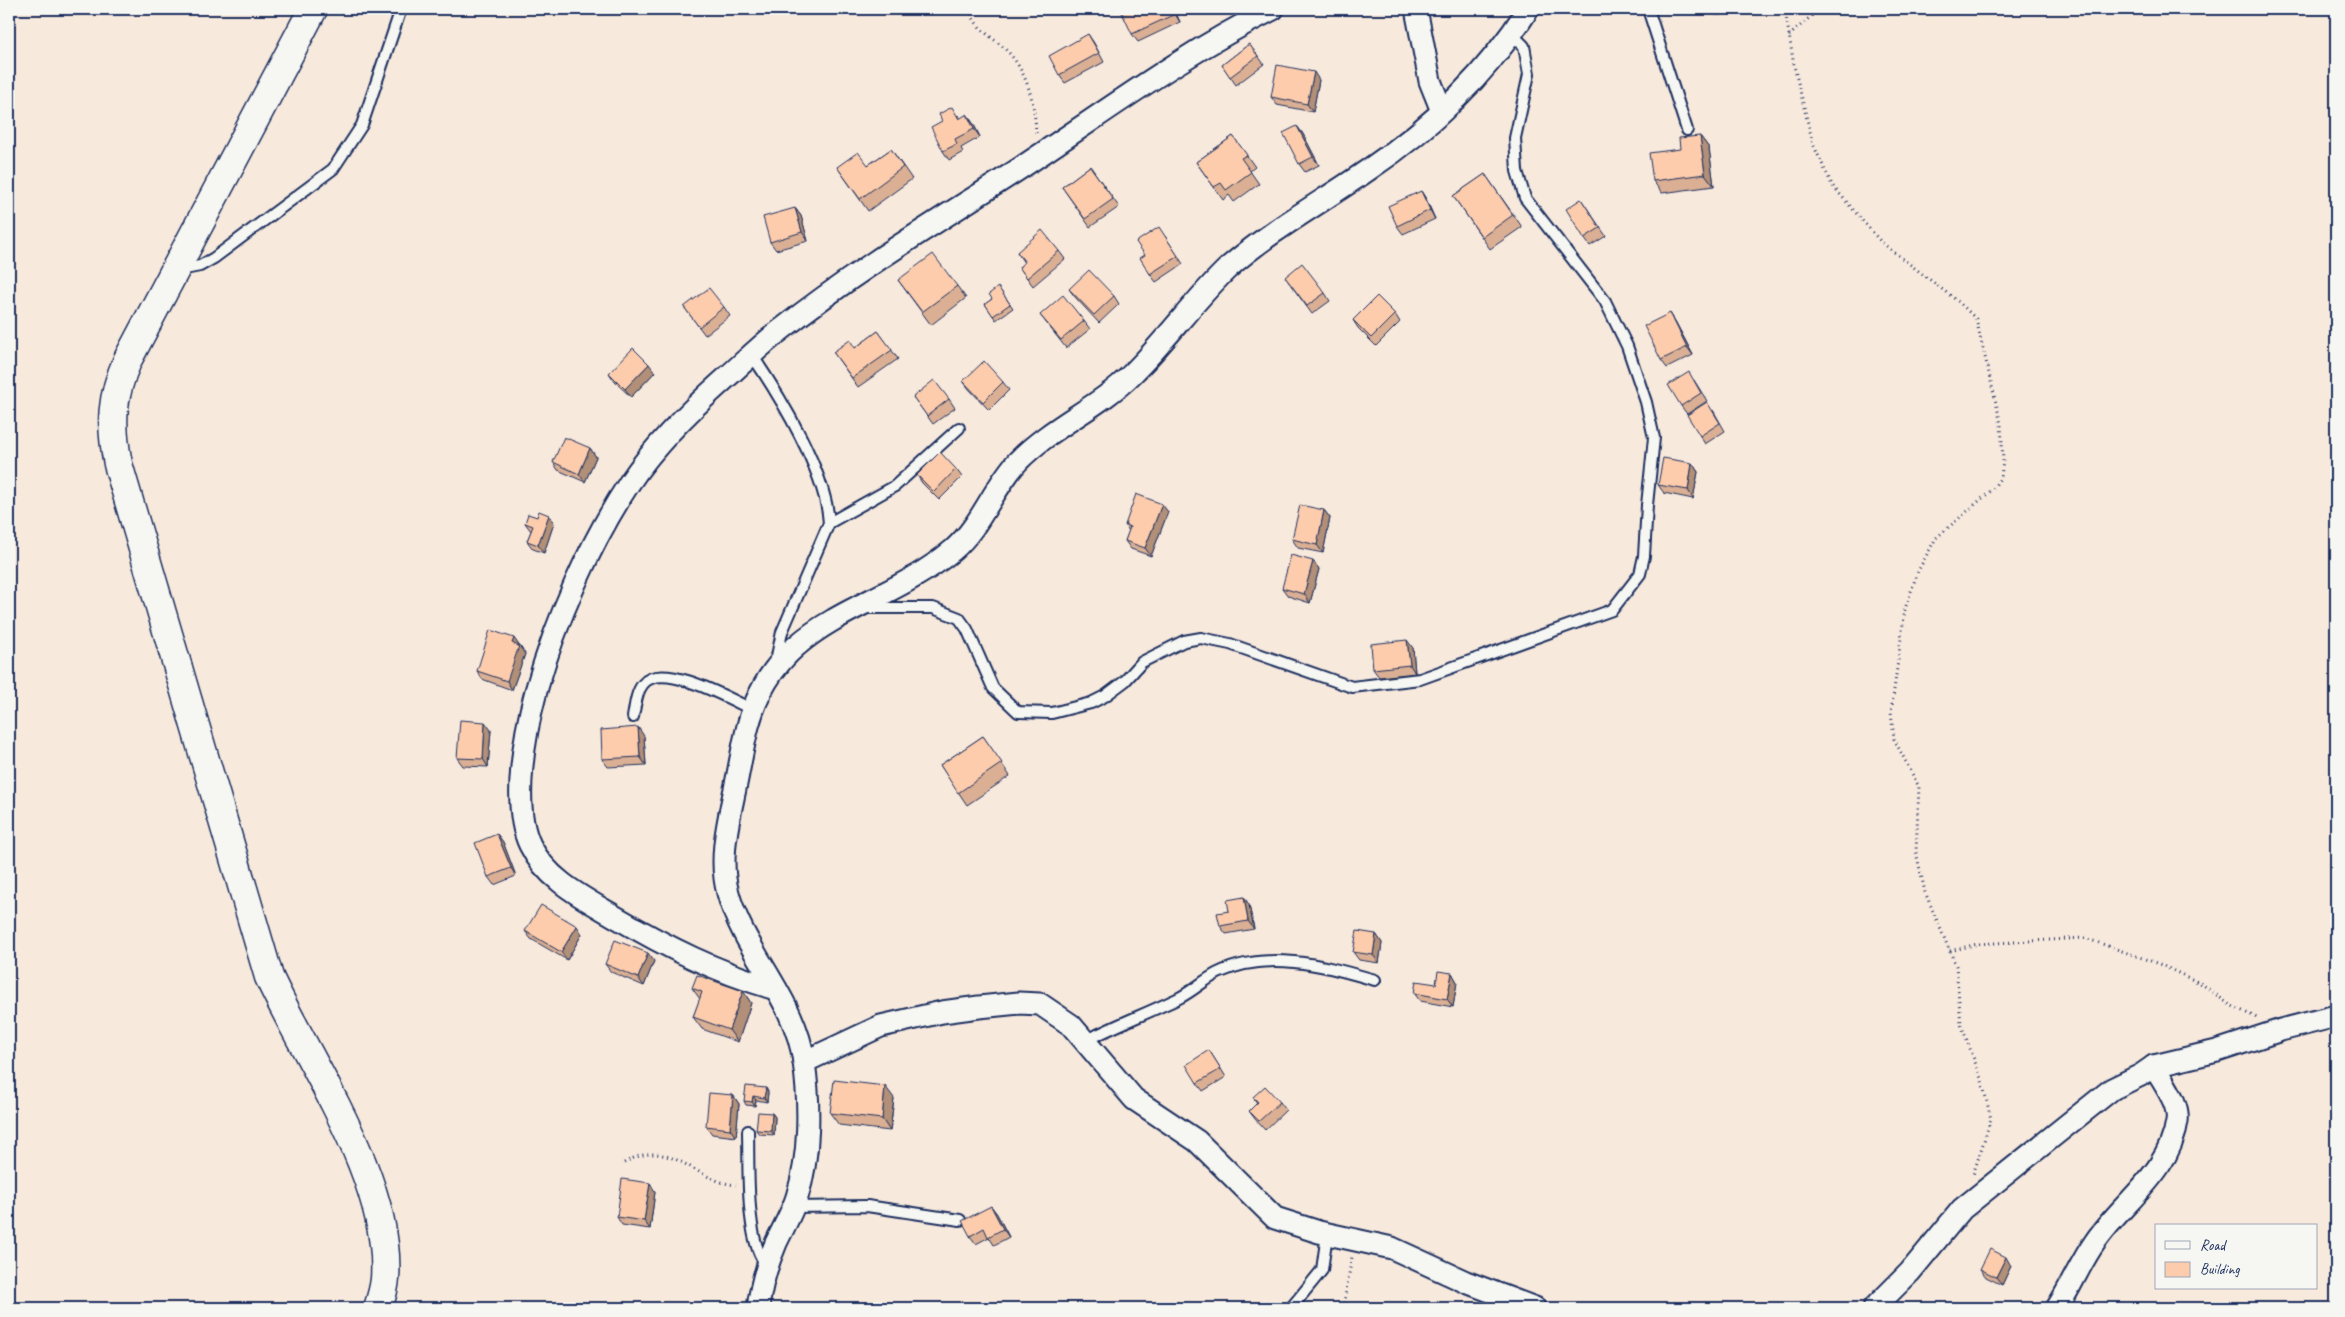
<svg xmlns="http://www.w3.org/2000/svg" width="2345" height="1317" viewBox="0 0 2345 1317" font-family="Caveat,sans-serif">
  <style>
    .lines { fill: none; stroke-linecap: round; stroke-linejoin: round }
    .lane-casing { stroke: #1b2f5e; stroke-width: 14 }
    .street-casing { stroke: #1b2f5e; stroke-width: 25 }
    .secondary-casing { stroke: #1b2f5e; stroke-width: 31 }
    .path { stroke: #1b2f5e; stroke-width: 3; stroke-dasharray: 1 4; stroke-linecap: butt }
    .lane { stroke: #f6f6f2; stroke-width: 10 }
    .street { stroke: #f6f6f2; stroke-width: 21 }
    .secondary { stroke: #f6f6f2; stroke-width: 28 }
    .wall { fill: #daaf94; stroke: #1b2f5e }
    .shaded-wall { fill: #b18f78; stroke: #1b2f5e }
    .building { fill: #fdccac; stroke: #1b2f5e }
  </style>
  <rect width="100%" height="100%" fill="#f8e9dd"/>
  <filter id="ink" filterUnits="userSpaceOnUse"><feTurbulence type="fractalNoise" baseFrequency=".02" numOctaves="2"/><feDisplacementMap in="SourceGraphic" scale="10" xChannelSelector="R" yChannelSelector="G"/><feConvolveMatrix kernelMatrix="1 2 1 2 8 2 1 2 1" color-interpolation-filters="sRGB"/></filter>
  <g filter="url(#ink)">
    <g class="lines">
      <g class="lane-casing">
        <g id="lane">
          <polyline points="1648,9 1687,130"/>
          <polyline points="180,270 200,266 214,258 333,169 362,125 401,9"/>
          <path d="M752,355C781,398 826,472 829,523L782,632L776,661"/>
          <polyline points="829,523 895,486 959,428"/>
          <polyline points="865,608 933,608 959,618 967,629 993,688 1018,712 1052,713 1091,703 1105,696 1125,681 1142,662 1184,641 1201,638 1230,644 1352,687 1420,679 1612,610 1640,574 1644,556 1647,505 1654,438 1646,402 1627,346 1605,301 1525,198 1517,171 1515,138 1529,74 1524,46 1512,34"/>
          <path d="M633,717C635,707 636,692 643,684C662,660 732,700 753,710"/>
          <path d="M1085,1041C1116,1025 1148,1013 1179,998C1193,991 1204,980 1218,973C1269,949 1325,966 1375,980"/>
          <path d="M748,1131C749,1163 745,1244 767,1265"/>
          <polyline points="793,1207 867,1206 960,1220"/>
          <polyline points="1291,1308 1322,1270 1327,1234"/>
        </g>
      </g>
      <g class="street-casing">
        <g id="street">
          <polyline points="1416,9 1430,81 1442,111"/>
          <path d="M776,989C716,972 667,947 614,916C582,897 547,880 530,845C511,806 525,732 536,691C556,620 590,543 630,482C656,443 691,409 726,378C744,362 762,344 782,329C855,271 937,222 1016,171C1101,115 1182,54 1273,9"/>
          <polyline points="804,1062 881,1026 942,1012 979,1007 1019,1003 1040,1004 1071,1025 1134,1099 1197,1141 1275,1218 1319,1232 1392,1248 1466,1282 1535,1308"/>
          <path d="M758,1308C761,1285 767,1264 776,1243C783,1228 792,1213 797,1197C810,1156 810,1104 804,1062C796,999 744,953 728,893C718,858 729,819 736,784C740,765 743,745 748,726C777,615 878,613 953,550C981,526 993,488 1018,461C1052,426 1098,408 1132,374C1167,340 1194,300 1229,267C1271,230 1322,202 1368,170C1432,127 1487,74 1528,9"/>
          <polyline points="1874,1308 1910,1272 1962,1209 2112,1089 2141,1075 2154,1066 2217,1051 2281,1030 2336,1016"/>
          <path d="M2057,1308C2071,1287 2080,1263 2095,1242C2122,1202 2170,1173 2177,1121C2180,1103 2162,1082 2154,1066"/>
        </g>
      </g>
      <g class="secondary-casing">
        <path id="secondary" d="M313,9L128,359C111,397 110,424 118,464L269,977C309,1064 392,1180 385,1279C384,1288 381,1299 378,1308"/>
      </g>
      <g class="path">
        <path d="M970,9C974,27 989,35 1002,46C1027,68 1035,102 1036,134"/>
        <polyline points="1785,9 1794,66 1813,144 1832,185 1881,242 1960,303 1976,319 2001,424 2003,461 2001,477 1992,490 1936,538 1918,571 1905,609 1891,712 1894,739 1919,787 1916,852 1925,892 1956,966 1961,1024 1982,1081 1991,1119 1973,1175"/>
        <polyline points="1789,36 1819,9"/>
        <polyline points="1950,951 1977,944 2085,938 2159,964 2202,984 2230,1005 2257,1018"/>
        <path d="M624,1163C670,1135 693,1181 736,1185"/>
        <polyline points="1343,1308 1352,1257"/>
      </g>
      <use href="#lane" class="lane"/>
      <use href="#street" class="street"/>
      <use href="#secondary" class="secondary"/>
    </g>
    <g class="wall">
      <polygon points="1174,9 1180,22 1138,42 1132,34"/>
      <polygon points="1711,9 1750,9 1751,13 1715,15"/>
      <polygon points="1088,34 1094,43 1104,62 1065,83 1059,75"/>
      <polygon points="1249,44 1264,64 1236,85 1222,65"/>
      <polygon points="1319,80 1313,112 1277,105 1271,97"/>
      <polygon points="958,115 960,118 973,123 980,137 961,148 963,152 949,160 943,151"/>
      <polygon points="1297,126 1303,134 1319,165 1305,172 1299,164"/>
      <polygon points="1233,136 1255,167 1250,171 1259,184 1234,202 1229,195 1223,200 1196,162"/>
      <polygon points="1700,136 1709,148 1714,186 1662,193 1653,181 1680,149"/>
      <polygon points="891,149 912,179 868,211 837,167 868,165"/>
      <polygon points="1090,166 1119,207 1090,227 1062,187"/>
      <polygon points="1485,174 1522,227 1490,249 1453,196"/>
      <polygon points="1421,191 1426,199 1435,219 1403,234 1397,226"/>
      <polygon points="1581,199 1606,236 1590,246 1584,238"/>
      <polygon points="795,208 801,216 808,241 776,250 770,242"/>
      <polygon points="1165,236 1183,264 1156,282 1150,274 1145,255"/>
      <polygon points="1059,251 1065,259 1033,286 1019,267 1024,263 1017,252"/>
      <polygon points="1285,277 1325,293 1330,301 1312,314"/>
      <polygon points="898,280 957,286 966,298 931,325"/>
      <polygon points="998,287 1013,308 996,320 985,304 992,299"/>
      <polygon points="1069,289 1114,296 1119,304 1099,323 1075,297"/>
      <polygon points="684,307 724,307 730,316 705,335"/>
      <polygon points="1395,314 1400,322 1376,346 1358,328 1353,320"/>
      <polygon points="1040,315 1084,321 1090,329 1066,348"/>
      <polygon points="1675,321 1693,355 1667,368 1661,360"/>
      <polygon points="878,331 898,359 858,387 833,352 855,348"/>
      <polygon points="655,372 631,397 615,382 609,373"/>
      <polygon points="1694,380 1707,401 1687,414 1681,406"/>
      <polygon points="963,381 1003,382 1009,390 989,410 969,389"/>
      <polygon points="913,397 949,399 955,408 933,424"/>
      <polygon points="1713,410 1725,431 1705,444 1700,436"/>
      <polygon points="590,448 596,457 585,482 558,470 553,462"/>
      <polygon points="1692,463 1698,472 1693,499 1664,493 1658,485"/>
      <polygon points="956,469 962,477 939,500 922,483 917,475"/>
      <polygon points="1324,510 1330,518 1323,553 1298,548 1292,539"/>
      <polygon points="1168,512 1151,556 1131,549 1125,541 1129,531 1125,525"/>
      <polygon points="525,523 554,523 544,553 533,549 527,541 531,531"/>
      <polygon points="1313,561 1319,569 1310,603 1288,596 1282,588"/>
      <polygon points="520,646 525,654 512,690 482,679 477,671"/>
      <polygon points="1413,648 1415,673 1379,677 1373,669"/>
      <polygon points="491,730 488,767 463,766 457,758"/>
      <polygon points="644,736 646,765 608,767 602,759"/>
      <polygon points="983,736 1010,776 967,805 940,765"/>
      <polygon points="497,834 503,842 516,876 494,885 488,877"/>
      <polygon points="1244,897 1249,905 1254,929 1226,934 1220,926 1229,911"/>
      <polygon points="525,931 582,934 567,960 531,939"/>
      <polygon points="1376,934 1382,943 1379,963 1359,960 1353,952"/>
      <polygon points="654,961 644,986 611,972 605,964"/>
      <polygon points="1452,973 1457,982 1453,1007 1420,1001 1414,993 1436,984"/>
      <polygon points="692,988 743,991 751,1003 738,1042 702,1029 693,1017 700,999"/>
      <polygon points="1209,1050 1226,1077 1203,1091 1197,1083"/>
      <polygon points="766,1088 768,1092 767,1102 756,1100 755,1106 746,1105 744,1101"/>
      <polygon points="733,1095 739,1104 736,1137 712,1134 706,1126"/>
      <polygon points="1253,1097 1280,1102 1286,1110 1265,1130 1255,1119 1249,1111 1257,1103"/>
      <polygon points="894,1098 890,1131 839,1125 830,1113"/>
      <polygon points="772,1113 775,1117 774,1135 759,1134 756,1130"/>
      <polygon points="650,1183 655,1192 650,1229 622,1225 617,1217"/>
      <polygon points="991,1206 997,1214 1009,1237 994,1245 989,1237 976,1244 970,1236"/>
      <polygon points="2011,1266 2002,1285 1986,1277 1980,1269"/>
    </g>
    <g class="shaded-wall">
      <polygon points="1172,9 1174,9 1180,22 1175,14"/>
      <polygon points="1314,72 1319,80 1313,112 1307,104"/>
      <polygon points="967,114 973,123 980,137 974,129"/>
      <polygon points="1297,126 1303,134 1319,165 1313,157"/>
      <polygon points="1700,136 1709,148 1714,186 1705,174"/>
      <polygon points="1421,191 1426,199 1435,219 1430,210"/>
      <polygon points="795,208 801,216 808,241 802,232"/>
      <polygon points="1670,313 1675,321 1693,355 1687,347"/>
      <polygon points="649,364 655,372 631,397 625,389"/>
      <polygon points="590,448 596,457 585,482 579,474"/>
      <polygon points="1692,463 1698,472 1693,499 1688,490"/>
      <polygon points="1162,504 1168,512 1151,556 1145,548"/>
      <polygon points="1324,510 1330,518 1323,553 1317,545"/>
      <polygon points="549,515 554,523 544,553 538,545"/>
      <polygon points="1313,561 1319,569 1310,603 1304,594"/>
      <polygon points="514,638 525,654 512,690 507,681 512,643"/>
      <polygon points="1407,640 1413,648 1415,673 1410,665"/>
      <polygon points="485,722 491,730 488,767 483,759"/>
      <polygon points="638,727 644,736 646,765 640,757"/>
      <polygon points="497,834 503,842 516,876 511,868"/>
      <polygon points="1244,897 1249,905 1254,929 1248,921"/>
      <polygon points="577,926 582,934 567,960 561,952"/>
      <polygon points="1376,934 1382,943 1379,963 1373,955"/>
      <polygon points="648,953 654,961 644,986 638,978"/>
      <polygon points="1452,973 1457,982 1453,1007 1447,999"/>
      <polygon points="743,991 751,1003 738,1042 729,1030"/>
      <polygon points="885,1086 894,1098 890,1131 882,1119"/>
      <polygon points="766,1088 768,1092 767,1102 764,1098"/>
      <polygon points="733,1095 739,1104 736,1137 730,1129"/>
      <polygon points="753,1096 756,1100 755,1106 752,1102"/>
      <polygon points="772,1113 775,1117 774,1135 771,1131"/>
      <polygon points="650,1183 655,1192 650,1229 644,1221"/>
      <polygon points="991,1206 997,1214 1009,1237 1003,1229"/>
      <polygon points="2006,1257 2011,1266 2002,1285 1996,1277"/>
    </g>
    <g class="building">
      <polygon points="1125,9 1172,9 1175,14 1132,34 1121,11"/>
      <polygon points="1088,34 1099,53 1059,75 1049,56"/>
      <polygon points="1249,44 1258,56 1230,77 1222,65"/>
      <polygon points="1277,65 1314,72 1307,104 1271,97"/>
      <polygon points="952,107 959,119 967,114 974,129 955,139 957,144 943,151 931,127 942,121 939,114"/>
      <polygon points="1297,126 1313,157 1299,164 1283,133"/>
      <polygon points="1233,136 1247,155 1241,158 1251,172 1226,190 1221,183 1214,187 1196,162"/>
      <polygon points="1700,136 1705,174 1653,181 1649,153 1680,149 1679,138"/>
      <polygon points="891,149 903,167 860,199 837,167 858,152 868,165"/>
      <polygon points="1090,166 1113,199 1085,219 1062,187"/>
      <polygon points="1485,174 1513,215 1482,237 1453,196"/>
      <polygon points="1421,191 1430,210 1397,226 1388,206"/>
      <polygon points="1581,199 1600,228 1584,238 1566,209"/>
      <polygon points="795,208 802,232 770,242 763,217"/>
      <polygon points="1159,227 1178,256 1150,274 1140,258 1145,255 1136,242"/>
      <polygon points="1042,230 1059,251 1027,278 1019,267 1025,262 1017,252"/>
      <polygon points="933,254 957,286 922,312 898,280"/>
      <polygon points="1302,263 1325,293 1307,306 1285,277"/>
      <polygon points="1089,270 1114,296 1094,315 1069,289"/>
      <polygon points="998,287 1010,304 993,316 985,304 992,299 989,294"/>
      <polygon points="709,288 724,307 699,327 684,307"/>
      <polygon points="1063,295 1084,321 1061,340 1040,315"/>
      <polygon points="1377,296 1395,314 1371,338 1353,320"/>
      <polygon points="1670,313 1687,347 1661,360 1644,326"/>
      <polygon points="878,331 892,350 852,378 833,352 850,340 855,348"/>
      <polygon points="633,348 649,364 625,389 609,373"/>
      <polygon points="984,361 1003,382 983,402 963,381"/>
      <polygon points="1689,372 1701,393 1681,406 1668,385"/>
      <polygon points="934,380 949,399 927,416 913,397"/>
      <polygon points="1707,402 1720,423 1700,436 1687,415"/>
      <polygon points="564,437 590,448 579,474 553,462"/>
      <polygon points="940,452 956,469 934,492 917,475"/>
      <polygon points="1663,458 1692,463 1688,490 1658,485"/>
      <polygon points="1136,494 1162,504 1145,548 1125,541 1130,527 1125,525"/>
      <polygon points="1300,505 1324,510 1317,545 1292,539"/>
      <polygon points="539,511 549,515 538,545 527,541 533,526 525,523 528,514 537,517"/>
      <polygon points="1291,555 1313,561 1304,594 1282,588"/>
      <polygon points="490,630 514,638 512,643 519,646 507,681 477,671"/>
      <polygon points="1407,640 1410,665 1373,669 1371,644"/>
      <polygon points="460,720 485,722 483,759 457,758"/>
      <polygon points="638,727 640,757 602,759 601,730"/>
      <polygon points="983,736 1002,763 958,793 940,765"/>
      <polygon points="497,834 511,868 488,877 475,843"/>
      <polygon points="1244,897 1248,921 1220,926 1217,913 1229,911 1227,900"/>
      <polygon points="541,905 577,926 561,952 525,931"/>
      <polygon points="1357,931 1376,934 1373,955 1353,952"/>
      <polygon points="615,940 648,953 638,978 605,964"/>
      <polygon points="1438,971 1452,973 1447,999 1414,993 1416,981 1436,984"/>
      <polygon points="697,975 743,991 729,1030 693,1017 702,992 692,988"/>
      <polygon points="1209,1050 1221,1069 1197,1083 1186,1065"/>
      <polygon points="834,1080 885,1086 882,1119 830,1113"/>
      <polygon points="746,1086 766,1088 764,1098 753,1096 752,1102 744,1101"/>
      <polygon points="1265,1086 1280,1102 1259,1121 1249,1111 1258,1102 1253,1097"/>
      <polygon points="709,1093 733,1095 730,1129 706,1126"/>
      <polygon points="758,1112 772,1113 771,1131 756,1130"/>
      <polygon points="622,1179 650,1183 644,1221 617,1217"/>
      <polygon points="991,1206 1003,1229 988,1237 984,1228 970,1236 962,1221"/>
      <polygon points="1990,1249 2006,1257 1996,1277 1980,1269"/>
    </g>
  </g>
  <rect width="2345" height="1317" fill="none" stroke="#f6f6f2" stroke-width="30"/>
  <rect x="15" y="15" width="2315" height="1287" fill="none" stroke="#1b2f5e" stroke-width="2" filter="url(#ink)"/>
  <rect x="2155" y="1224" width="162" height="65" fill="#f6f6f2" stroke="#9ea6b7"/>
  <rect x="2165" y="1241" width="25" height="8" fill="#f6f6f2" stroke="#9ea6b7"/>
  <text x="2200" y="1250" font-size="15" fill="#1b2f5e">Road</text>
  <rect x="2165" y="1262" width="25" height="15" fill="#fdccac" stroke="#9ea6b7"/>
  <text x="2200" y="1274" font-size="15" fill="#1b2f5e">Building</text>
</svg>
